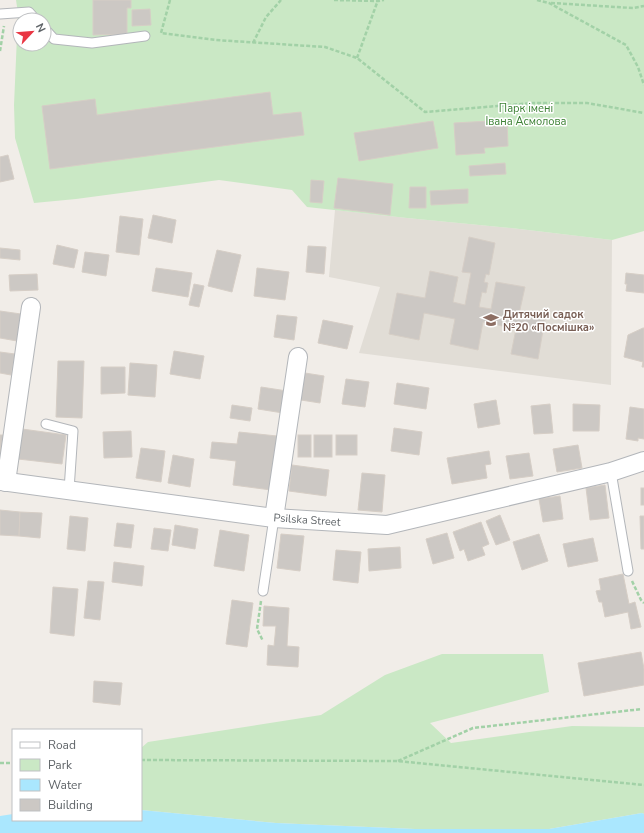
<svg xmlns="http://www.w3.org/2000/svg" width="644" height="833" viewBox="0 0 644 833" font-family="'Nunito Sans',sans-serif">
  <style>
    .education { fill: #e1ddd6 }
    .green { fill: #cae8c5; fill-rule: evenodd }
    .water { fill: #aae7fe }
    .building { fill: #ccc8c4; stroke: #d6cec6 }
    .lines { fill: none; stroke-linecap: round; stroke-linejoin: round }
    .lane-casing { stroke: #b3b6ba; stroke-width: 11 }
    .street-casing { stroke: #b3b6ba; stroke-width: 20 }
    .path { stroke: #a2d1a7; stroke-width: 2.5; stroke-dasharray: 4 2; stroke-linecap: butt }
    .lane { stroke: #fff; stroke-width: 9 }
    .street { stroke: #fff; stroke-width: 18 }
    .labels { text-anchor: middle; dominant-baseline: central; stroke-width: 3; stroke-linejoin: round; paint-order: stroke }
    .park-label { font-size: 11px; fill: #3c8134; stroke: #fff }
    .education-label { font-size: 11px; font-weight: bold; fill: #785e54; stroke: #fff; text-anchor: start }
    .street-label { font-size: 11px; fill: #5f6468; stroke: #fff }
  </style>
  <rect width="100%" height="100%" fill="#f1ede8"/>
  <polygon class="education" points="335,210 407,218 511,228 612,240 611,385 359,353 380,287 329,277"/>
  <g class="green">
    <path d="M16,0H644V231L612,240L511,228L407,218L307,207L292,190L219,180L76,199L34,203L15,138L14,105L18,13ZM20,20H44V44H20Z"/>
    <polygon points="442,654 543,654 549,692 430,723 451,743 572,726 644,727 644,814 642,813 549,829 415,829 276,823 141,810 141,748 148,742 321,715 385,675"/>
  </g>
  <polygon class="water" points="141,810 276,823 415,829 549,829 642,813 644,814 644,833 0,833 0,816 13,814 13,820 141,820"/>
  <g class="building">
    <polygon points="93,0 131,0 131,8 127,8 127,34 93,35"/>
    <polygon points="150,9 151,25 132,26 132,10"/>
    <polygon points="270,92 273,115 301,112 304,135 50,169 42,106 95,99 97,115"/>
    <polygon points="507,120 508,146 484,148 485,153 456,155 454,123"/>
    <polygon points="433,121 438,148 359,161 354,133"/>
    <polygon points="8,155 14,179 0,182 0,157"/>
    <polygon points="505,163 506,174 470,176 469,166"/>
    <polygon points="338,178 393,184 390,215 334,208"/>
    <polygon points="311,180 324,181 322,203 310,202"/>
    <polygon points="410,187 426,187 426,208 409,208"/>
    <polygon points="468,189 468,203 431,205 430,191"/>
    <polygon points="153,215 176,220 172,243 148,238"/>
    <polygon points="120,216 143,219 139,255 116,252"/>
    <polygon points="469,237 495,243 489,275 486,274 484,282 488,283 486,293 482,292 479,307 491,309 496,282 525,287 519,314 545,319 538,359 511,354 516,329 483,322 478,350 450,344 455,319 424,313 419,340 389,334 397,293 425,298 430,271 458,277 453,302 465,305 471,273 462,272"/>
    <polygon points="57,245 78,250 74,268 53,264"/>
    <polygon points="308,246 326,247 324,274 306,272"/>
    <polygon points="0,248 20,250 20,260 0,258"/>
    <polygon points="217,250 241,255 232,292 208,286"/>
    <polygon points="85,252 109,255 106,276 82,272"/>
    <polygon points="156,268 192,273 188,297 152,291"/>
    <polygon points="257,268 289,272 285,300 254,296"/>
    <polygon points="626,273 644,275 644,293 626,291 627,284 625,284"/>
    <polygon points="37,274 38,290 10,291 9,275"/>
    <polygon points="194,284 204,286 199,307 189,305"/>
    <polygon points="0,311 21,314 17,341 0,338"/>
    <polygon points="277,315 297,317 294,340 274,337"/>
    <polygon points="323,320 353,326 347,349 318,343"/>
    <polygon points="643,328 644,328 644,367 642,367 643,362 624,357 628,335"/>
    <polygon points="174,351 204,356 200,379 170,374"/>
    <polygon points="0,352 15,354 11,375 0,373"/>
    <polygon points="58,361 84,361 82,418 56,417"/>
    <polygon points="130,363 157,365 155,397 128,395"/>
    <polygon points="101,367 125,367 125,393 101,394"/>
    <polygon points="305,373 324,376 320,403 301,400"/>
    <polygon points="346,379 369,382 365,407 342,404"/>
    <polygon points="397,383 429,388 426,409 394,404"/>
    <polygon points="261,387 287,391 283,413 258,409"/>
    <polygon points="496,400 500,424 478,428 474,404"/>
    <polygon points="550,404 553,433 534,434 531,406"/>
    <polygon points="573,404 600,405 599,431 573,431"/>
    <polygon points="232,405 252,408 250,421 230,418"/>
    <polygon points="630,407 644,409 644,439 638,438 638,441 626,439"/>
    <polygon points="394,428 422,432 419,455 391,451"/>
    <polygon points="22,429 66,435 62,464 18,459"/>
    <polygon points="131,431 132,457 104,458 103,432"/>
    <polygon points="239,432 277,436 271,490 233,485 236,461 210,458 212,442 237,444"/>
    <polygon points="0,435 3,435 0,453"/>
    <rect x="298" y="435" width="13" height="22"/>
    <rect x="314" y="435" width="18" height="22"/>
    <rect x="336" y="435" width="21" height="20"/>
    <polygon points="578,445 582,468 557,472 553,449"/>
    <polygon points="141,448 165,451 161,482 136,478"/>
    <polygon points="489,451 491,464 485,465 487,478 452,484 447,458"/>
    <polygon points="529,453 533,476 510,479 506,456"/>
    <polygon points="173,455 194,459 190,487 168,483"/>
    <polygon points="292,465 329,470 326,496 289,491"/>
    <polygon points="362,473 385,475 382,512 358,510"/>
    <polygon points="605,485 609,518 590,520 586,488"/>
    <rect x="641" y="488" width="3" height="17"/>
    <polygon points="560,496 563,519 543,522 539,499"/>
    <polygon points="0,510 20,512 19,536 0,535"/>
    <polygon points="20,512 42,513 40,538 19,536"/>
    <polygon points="500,515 510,540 496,545 486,521"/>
    <polygon points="70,516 88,518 85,551 67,549"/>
    <polygon points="640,516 644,516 644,549 641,549"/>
    <polygon points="481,522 489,544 482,547 485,555 468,561 464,549 460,551 453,532"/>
    <polygon points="117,523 134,525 131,548 114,546"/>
    <polygon points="175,525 198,529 195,549 172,545"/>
    <polygon points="154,528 171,530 168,551 151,549"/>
    <polygon points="220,530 249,535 244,571 214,566"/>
    <polygon points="447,533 454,558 433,564 426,539"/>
    <polygon points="281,534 304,536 300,571 277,568"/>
    <polygon points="539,534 548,561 522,570 513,542"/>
    <polygon points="593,538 598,561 568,567 563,544"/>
    <polygon points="400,547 401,568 369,571 368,549"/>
    <polygon points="336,550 361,552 358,583 333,580"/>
    <polygon points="114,562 144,566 142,586 112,582"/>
    <polygon points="623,574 629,604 635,602 641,627 631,629 628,612 605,617 602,602 599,602 596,591 601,590 599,579"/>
    <polygon points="88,581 104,582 100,620 84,618"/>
    <polygon points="53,587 78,589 74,636 50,633"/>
    <polygon points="232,600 253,603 247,647 226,644"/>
    <polygon points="264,606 289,608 287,646 299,647 298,667 267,665 268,645 274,646 276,626 263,626"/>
    <polygon points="641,652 644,669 644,685 584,696 578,663"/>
    <polygon points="94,681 122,683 120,705 93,702"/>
  </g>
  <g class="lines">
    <g class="lane-casing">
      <g id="lane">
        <polyline points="0,14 29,12 36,20"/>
        <polyline points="44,28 54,39 92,43 145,36"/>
        <polyline points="46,424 73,431 69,490"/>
        <polyline points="611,472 628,571"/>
        <polyline points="263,591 274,518"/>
      </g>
    </g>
    <g class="street-casing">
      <g id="street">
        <polyline points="0,481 274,518 387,525 611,472 644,461"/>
        <polyline points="6,482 31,307"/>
        <polyline points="274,518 298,357"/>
      </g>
    </g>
    <g class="path">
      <polyline points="170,0 161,33 216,40 325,47 357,58 425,112 533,103 587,103 644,113"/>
      <polyline points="334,0 378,1 384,0"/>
      <polyline points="537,0 549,3 626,45 638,67 644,85"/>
      <polyline points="551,3 633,8 644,6"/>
      <polyline points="253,43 266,17 281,0"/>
      <polyline points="0,51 4,26"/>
      <polyline points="357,58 378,0"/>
      <polyline points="632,581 641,600 644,603"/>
      <polyline points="261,601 257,629 263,641"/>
      <polyline points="141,760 397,761 644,785"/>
      <polyline points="398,761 473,728 642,709"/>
      <polyline points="0,763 13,763"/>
    </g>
    <use href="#lane" class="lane"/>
    <use href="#street" class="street"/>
  </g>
  <defs>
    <g id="school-bare" transform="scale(1.2)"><path d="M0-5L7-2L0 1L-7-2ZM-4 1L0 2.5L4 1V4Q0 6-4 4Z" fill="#8d6e63" stroke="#fff" stroke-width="2.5" paint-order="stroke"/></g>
  </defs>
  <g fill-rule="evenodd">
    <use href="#school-bare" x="491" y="320"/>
  </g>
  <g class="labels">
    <g class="park-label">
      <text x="526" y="108">Парк імені<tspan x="526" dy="13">Івана Асмолова</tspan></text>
    </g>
    <g class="education-label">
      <text x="503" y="314">Дитячий садок<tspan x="503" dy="13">№20 «Посмішка»</tspan></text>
    </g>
    <g class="street-label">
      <text transform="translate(307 520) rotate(4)">Psilska Street</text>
    </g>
  </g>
  <rect x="12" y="729" width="130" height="92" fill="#ffffff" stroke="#bfc1c3"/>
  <rect x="20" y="742" width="20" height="6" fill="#ffffff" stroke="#bfc1c3"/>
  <text x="48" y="749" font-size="12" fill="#5f6468">Road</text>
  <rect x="20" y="759" width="20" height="12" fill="#cae8c5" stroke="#bfc1c3"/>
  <text x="48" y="769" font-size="12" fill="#5f6468">Park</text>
  <rect x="20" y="779" width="20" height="12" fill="#aae7fe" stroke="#bfc1c3"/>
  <text x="48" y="789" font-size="12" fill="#5f6468">Water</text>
  <rect x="20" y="799" width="20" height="12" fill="#ccc8c4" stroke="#bfc1c3"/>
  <text x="48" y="809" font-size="12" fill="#5f6468">Building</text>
  <g transform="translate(32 32) rotate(64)"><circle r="19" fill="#ffffff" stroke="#bfc1c3"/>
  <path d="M0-3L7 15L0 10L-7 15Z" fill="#e93643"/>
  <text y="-6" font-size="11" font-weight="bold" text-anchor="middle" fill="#5f6468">N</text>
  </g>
</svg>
